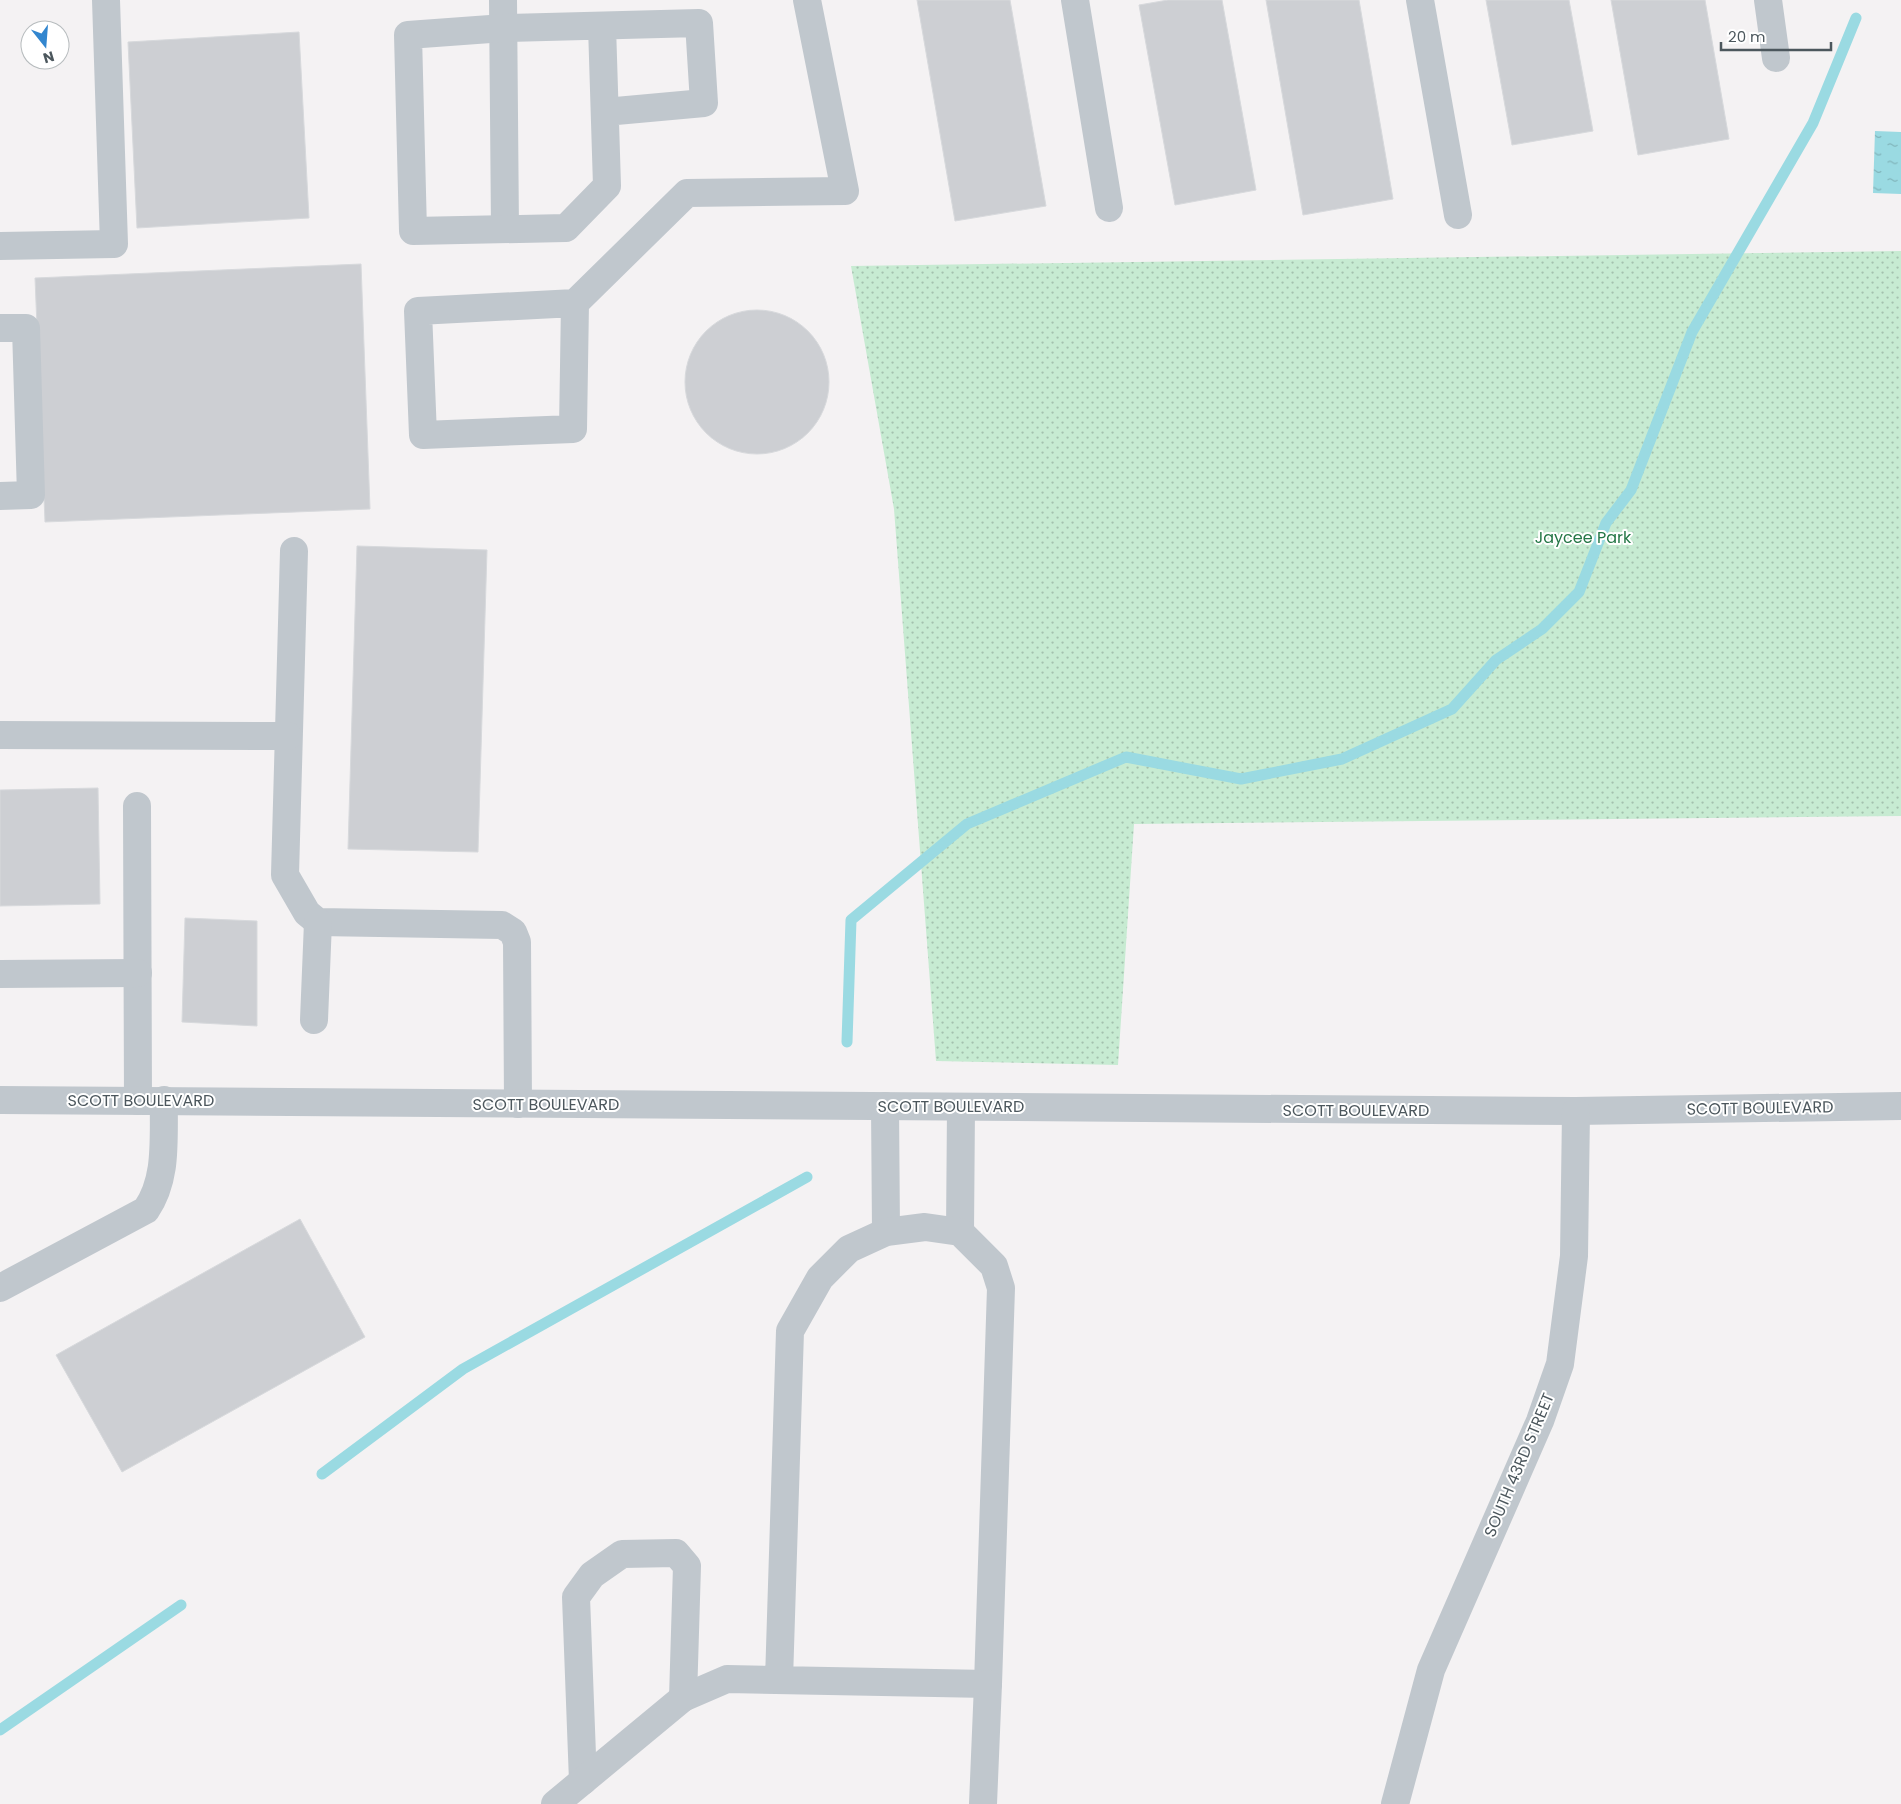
<svg xmlns="http://www.w3.org/2000/svg" width="1901" height="1804" viewBox="0 0 1901 1804" font-family="Poppins,sans-serif">
  <style>
    .grass { fill: url(#grass-dots) }
    .water { fill: url(#water-ripples) }
    .lines { fill: none; stroke-linecap: round; stroke-linejoin: round }
    .stream { stroke: #9adae2; stroke-width: 11 }
    .building { fill: #cdcfd3; stroke: #d7d9dc }
    .minor { stroke: #c0c7cd; stroke-width: 28 }
    .labels { text-anchor: middle; dominant-baseline: central; stroke-width: 4; stroke-linejoin: round; paint-order: stroke }
    .park-label { font-size: 16px; fill: #247746; stroke: #fff }
    .street-label { font-size: 16px; fill: #4c575d; stroke: #fff }
  </style>
  <defs>
    <pattern id="grass-dots" width="8" height="8" patternUnits="userSpaceOnUse" patternTransform="scale(1.25)"><rect width="8" height="8" fill="#c7ebd2"/><path d="M2 2h.1M6 6h.1" fill="none" stroke="#a4c1ae" stroke-width="1.8" stroke-linecap="round"/></pattern>
    <pattern id="water-ripples" width="26" height="14" patternUnits="userSpaceOnUse" patternTransform="scale(1.25)"><rect width="26" height="14" fill="#9adae2"/><path d="M2 4q2-2 4 0t4 0M15 11q2-2 4 0t4 0" fill="none" stroke="#80b4ba"/></pattern>
  </defs>
  <rect width="100%" height="100%" fill="#f4f2f3"/>
  <polygon class="grass" points="1901,251 1901,816 1134,824 1118,1065 936,1061 894,509 851,266"/>
  <polygon class="water" points="1875,131 1901,132 1901,194 1873,193"/>
  <g class="lines">
    <g class="stream">
      <polyline points="847,1042 851,920 967,824 1126,757 1241,779 1342,759 1452,709 1496,660 1542,629 1579,592 1606,523 1631,490 1692,332 1813,123 1856,18"/>
      <polyline points="322,1474 463,1369 807,1177"/>
      <polyline points="0,1730 181,1605"/>
    </g>
  </g>
  <g class="building">
    <polygon points="917,0 1010,0 1046,206 955,221"/>
    <polygon points="1168,0 1222,0 1256,190 1175,205 1139,5"/>
    <polygon points="1266,0 1359,0 1393,199 1303,215"/>
    <polygon points="1486,0 1569,0 1593,131 1512,145"/>
    <polygon points="1611,0 1705,0 1729,139 1638,155"/>
    <polygon points="299,32 309,218 137,228 128,42"/>
    <polygon points="361,264 370,509 45,522 35,278"/>
    <circle cx="757" cy="382" r="72"/>
    <polygon points="357,546 487,550 478,852 348,849"/>
    <polygon points="98,788 100,904 0,906 0,790"/>
    <polygon points="185,918 257,921 257,1026 182,1022"/>
    <polygon points="300,1219 365,1337 122,1472 56,1355"/>
  </g>
  <g class="lines">
    <g class="minor">
      <polyline points="503,0 505,229"/>
      <polyline points="1075,0 1109,208"/>
      <polyline points="1420,0 1458,215"/>
      <polyline points="1768,0 1776,58"/>
      <polyline points="602,26 607,186 566,228 413,231 408,35 504,28 699,23 704,103 605,112"/>
      <polyline points="0,246 114,244 106,0"/>
      <polyline points="575,303 573,429 423,435 418,311 575,303 687,193 845,191 807,0"/>
      <polyline points="0,328 26,328 31,495 0,496"/>
      <polyline points="294,551 285,875 307,913 318,922 502,925 513,932 517,942 518,1104"/>
      <polyline points="0,735 288,736"/>
      <polyline points="137,806 138,1101"/>
      <polyline points="0,974 138,973"/>
      <polyline points="314,1020 318,922"/>
      <polyline points="0,1100 1576,1111 1901,1106"/>
      <polyline points="885,1106 886,1232"/>
      <polyline points="960,1232 961,1107"/>
      <path d="M0,1288L146,1210C168,1178 163,1139 164,1100"/>
      <polyline points="583,1781 576,1597 592,1575 622,1554 676,1553 687,1566 683,1698"/>
      <polyline points="555,1804 683,1698 727,1679 988,1684 1001,1288 994,1266 960,1232 925,1227 886,1232 849,1249 820,1278 790,1331 779,1680"/>
      <polyline points="983,1804 988,1684"/>
      <polyline points="1395,1804 1431,1670 1540,1421 1560,1364 1574,1256 1576,1111"/>
    </g>
  </g>
  <g class="labels">
    <g class="park-label">
      <text x="1583" y="537">Jaycee Park</text>
    </g>
    <g class="street-label">
      <text x="141" y="1100">SCOTT BOULEVARD</text>
      <text x="546" y="1104">SCOTT BOULEVARD</text>
      <text x="951" y="1106">SCOTT BOULEVARD</text>
      <text transform="translate(1760 1108) rotate(-1)">SCOTT BOULEVARD</text>
      <text x="1356" y="1110">SCOTT BOULEVARD</text>
      <text transform="translate(1519 1465) rotate(-67)">SOUTH 43RD STREET</text>
    </g>
  </g>
  <g transform="translate(45 45) rotate(163)"><circle r="24" fill="#ffffff" stroke="#b7bcbe"/>
  <path d="M0-4L9 19L0 12L-9 19Z" fill="#3286cf"/>
  <text y="-8" font-size="14" font-weight="bold" text-anchor="middle" fill="#4c575d">N</text>
  </g>
  <path d="M1721 42v8h110v-8" fill="none" stroke="#4c575d" stroke-width="2.5"/>
  <text x="1728" y="42" font-size="15" fill="#4c575d" stroke="#ffffff" stroke-width="4" paint-order="stroke">20 m</text>
</svg>
